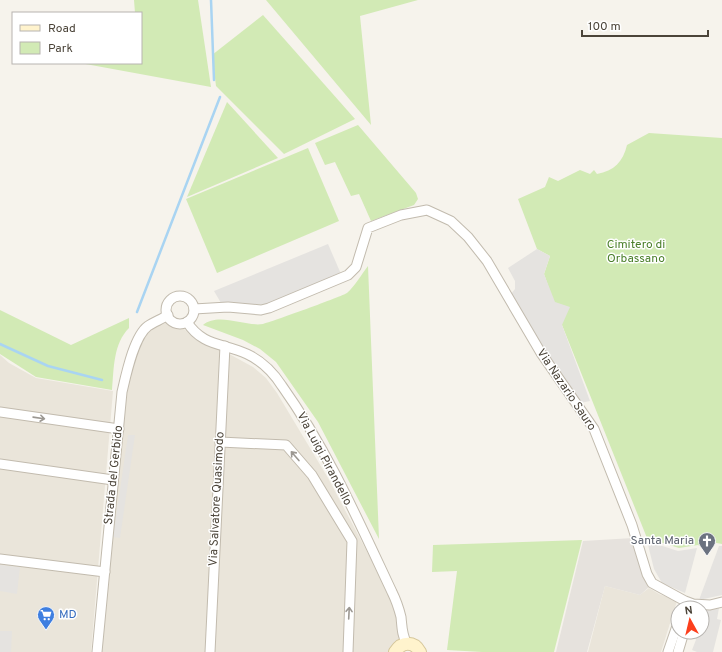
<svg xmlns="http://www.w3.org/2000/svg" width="722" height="652" viewBox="0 0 722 652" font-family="Overpass,sans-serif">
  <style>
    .residential { fill: #eae5da }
    .industrial { fill: #e6e2dd }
    .green { fill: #d2eab5 }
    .parking { fill: #e5e3e0 }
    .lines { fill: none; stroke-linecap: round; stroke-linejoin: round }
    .stream { stroke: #a9d4f2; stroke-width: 2.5 }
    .street-casing { stroke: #c2bbae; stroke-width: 11 }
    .secondary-casing { stroke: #d6c79b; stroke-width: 14 }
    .street { stroke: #fff; stroke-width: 9 }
    .secondary { stroke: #fff3cd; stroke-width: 12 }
    .oneway { stroke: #9c9892 }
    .labels { text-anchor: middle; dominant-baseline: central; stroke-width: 3; stroke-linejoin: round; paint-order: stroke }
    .park-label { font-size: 12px; fill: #4a7f2a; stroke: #fff }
    .street-label { font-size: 12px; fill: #4b4439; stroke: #fff }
    .worship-label { font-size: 12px; fill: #5b616d; stroke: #fff; text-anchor: end }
    .shop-label { font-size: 12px; fill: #366cbe; stroke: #fff; text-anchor: start }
  </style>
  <rect width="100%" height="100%" fill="#f6f3ec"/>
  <g class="residential">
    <polygon points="163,320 173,327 182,327 196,340 231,355 253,367 266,378 277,393 328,478 390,595 397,617 400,638 392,652 100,652 127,352 133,338 140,330"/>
    <polygon points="0,355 9,363 36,378 113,391 91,652 0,652"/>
    <polygon points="605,586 640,595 649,588 659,594 677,601 661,652 588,652"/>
  </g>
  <polygon class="industrial" points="633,538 643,575 649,587 640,595 605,586 587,652 556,652 583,541"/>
  <g class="green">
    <polygon points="134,0 198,0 211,87 80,63 141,63 141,13 135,13"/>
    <polygon points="266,0 418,0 360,16 371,125"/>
    <polygon points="263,15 355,119 284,154 216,86 212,55"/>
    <polygon points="227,102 278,158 187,197"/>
    <polygon points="358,125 416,193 418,199 414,205 371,221 359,194 351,196 335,162 325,165 315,143"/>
    <path d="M649,133L722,138V544L706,541L704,548L698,545L679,548L647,538L562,325L544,274L550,256L537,249L518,199L545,187L549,177L558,181L580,170L590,174L594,170L597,174C614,171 623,162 627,145Z"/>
    <polygon points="308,148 339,221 217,273 186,199"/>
    <path d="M368,266L379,539L318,422L276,362L260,349L243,340L203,325C219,312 245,327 263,324C271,322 343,296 347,293C355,286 361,275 368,266Z"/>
    <path d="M0,310L71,345L129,318V328C113,344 114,369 112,390L36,377L0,354Z"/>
    <polygon points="582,540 554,652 482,652 447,650 457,571 432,572 433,545"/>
  </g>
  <g class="parking">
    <polygon points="328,244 341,274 267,304 255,305 221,303 214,291"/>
    <polygon points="537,249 550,256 544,274 555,302 570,307 562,325 590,401 580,403 543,352 511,294 515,289 515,281 508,268"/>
    <polygon points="128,435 135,435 120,538 113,537"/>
    <polygon points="647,541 678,551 697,548 685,593 662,583 654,569"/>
    <polygon points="719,546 722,546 722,595 699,600"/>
    <polygon points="0,565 20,567 17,594 0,591"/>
    <polygon points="707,608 719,608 717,619 721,620 713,652 697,652 692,650 699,632 702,632 702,623"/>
    <polygon points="0,631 12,631 11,652 0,652"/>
  </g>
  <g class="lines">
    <g class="stream">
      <polyline points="211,0 214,80"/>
      <polyline points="137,312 220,97"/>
      <polyline points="0,344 48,366 102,380"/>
    </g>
    <g class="street-casing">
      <g id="street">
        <circle cx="180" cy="310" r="14"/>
        <polyline points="194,309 228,307 261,310 269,308 348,275 356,267 368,228 401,215 427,210 451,221 468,237 487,261 541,353 594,429 632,525 647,574 652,583 685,601 693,604 710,605 722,602"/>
        <path d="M187,322C202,346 223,343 247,354C262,361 273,372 282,386C327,449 359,522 392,592C396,600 399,609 401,617C402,627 402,636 407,644"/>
        <polyline points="0,412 119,429"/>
        <polyline points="220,442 286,445 312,475 352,541 348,652"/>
        <polyline points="0,464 113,480"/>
        <polyline points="0,559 105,572"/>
        <path d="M97,652L122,392C126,375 134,336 148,326C154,322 162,319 168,315"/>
        <polyline points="210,652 225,346"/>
        <polyline points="668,652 678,623"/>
        <polyline points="678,652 684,632"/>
      </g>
    </g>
    <g class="secondary-casing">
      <path id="secondary" d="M395,652C402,641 414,641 420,652"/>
    </g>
    <use href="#street" class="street"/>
    <use href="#secondary" class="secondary"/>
  </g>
  <defs><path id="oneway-shaft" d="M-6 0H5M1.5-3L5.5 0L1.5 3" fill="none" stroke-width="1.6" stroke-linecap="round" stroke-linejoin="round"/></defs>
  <g class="oneway">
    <use href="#oneway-shaft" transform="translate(39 418) rotate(8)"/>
    <use href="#oneway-shaft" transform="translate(295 456) rotate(-131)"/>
    <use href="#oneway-shaft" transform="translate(349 613) rotate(-87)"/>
  </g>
  <defs>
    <g id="church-pin" transform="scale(0.9)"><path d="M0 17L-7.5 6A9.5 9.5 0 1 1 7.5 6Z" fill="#6b7280" stroke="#fff"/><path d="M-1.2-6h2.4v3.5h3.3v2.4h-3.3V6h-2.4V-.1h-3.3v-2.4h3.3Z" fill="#fff"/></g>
    <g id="supermarket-pin" transform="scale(0.9)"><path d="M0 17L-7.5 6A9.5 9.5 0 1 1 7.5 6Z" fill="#3f7fe0" stroke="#fff"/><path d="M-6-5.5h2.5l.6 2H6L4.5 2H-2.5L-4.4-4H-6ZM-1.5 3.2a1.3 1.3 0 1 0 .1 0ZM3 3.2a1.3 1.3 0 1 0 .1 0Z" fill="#fff"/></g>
  </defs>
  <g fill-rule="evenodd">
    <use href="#church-pin" x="707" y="541"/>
    <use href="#supermarket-pin" x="46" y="615"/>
  </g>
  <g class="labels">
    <g class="park-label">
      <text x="636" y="245">Cimitero di<tspan x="636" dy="14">Orbassano</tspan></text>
    </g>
    <g class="street-label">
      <text transform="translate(566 390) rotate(56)">Via Nazario Sauro</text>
      <text transform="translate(324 459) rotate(62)">Via Luigi Pirandello</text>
      <text transform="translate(114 475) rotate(-84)">Strada del Gerbido</text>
      <text transform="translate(217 499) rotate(-87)">Via Salvatore Quasimodo</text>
    </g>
    <g class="worship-label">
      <text x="694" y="541">Santa Maria</text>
    </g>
    <g class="shop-label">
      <text x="59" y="615">MD</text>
    </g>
  </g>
  <rect x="12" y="12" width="130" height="52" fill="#ffffff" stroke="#b7b4b0"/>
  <rect x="20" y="25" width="20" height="6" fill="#fff3cd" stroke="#b7b4b0"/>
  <text x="48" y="32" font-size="12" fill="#4b4439">Road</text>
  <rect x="20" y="42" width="20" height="12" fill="#d2eab5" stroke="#b7b4b0"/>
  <text x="48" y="52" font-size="12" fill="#4b4439">Park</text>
  <g transform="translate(690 620) rotate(352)"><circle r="19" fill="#ffffff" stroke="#b7b4b0"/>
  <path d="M0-3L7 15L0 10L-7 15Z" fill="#fc3f1d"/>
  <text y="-6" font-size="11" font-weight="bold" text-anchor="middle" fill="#4b4439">N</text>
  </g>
  <path d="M582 30v6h126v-6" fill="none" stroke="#4b4439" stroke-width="2"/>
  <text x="588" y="30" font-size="12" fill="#4b4439" stroke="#ffffff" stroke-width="3" paint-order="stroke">100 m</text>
</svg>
